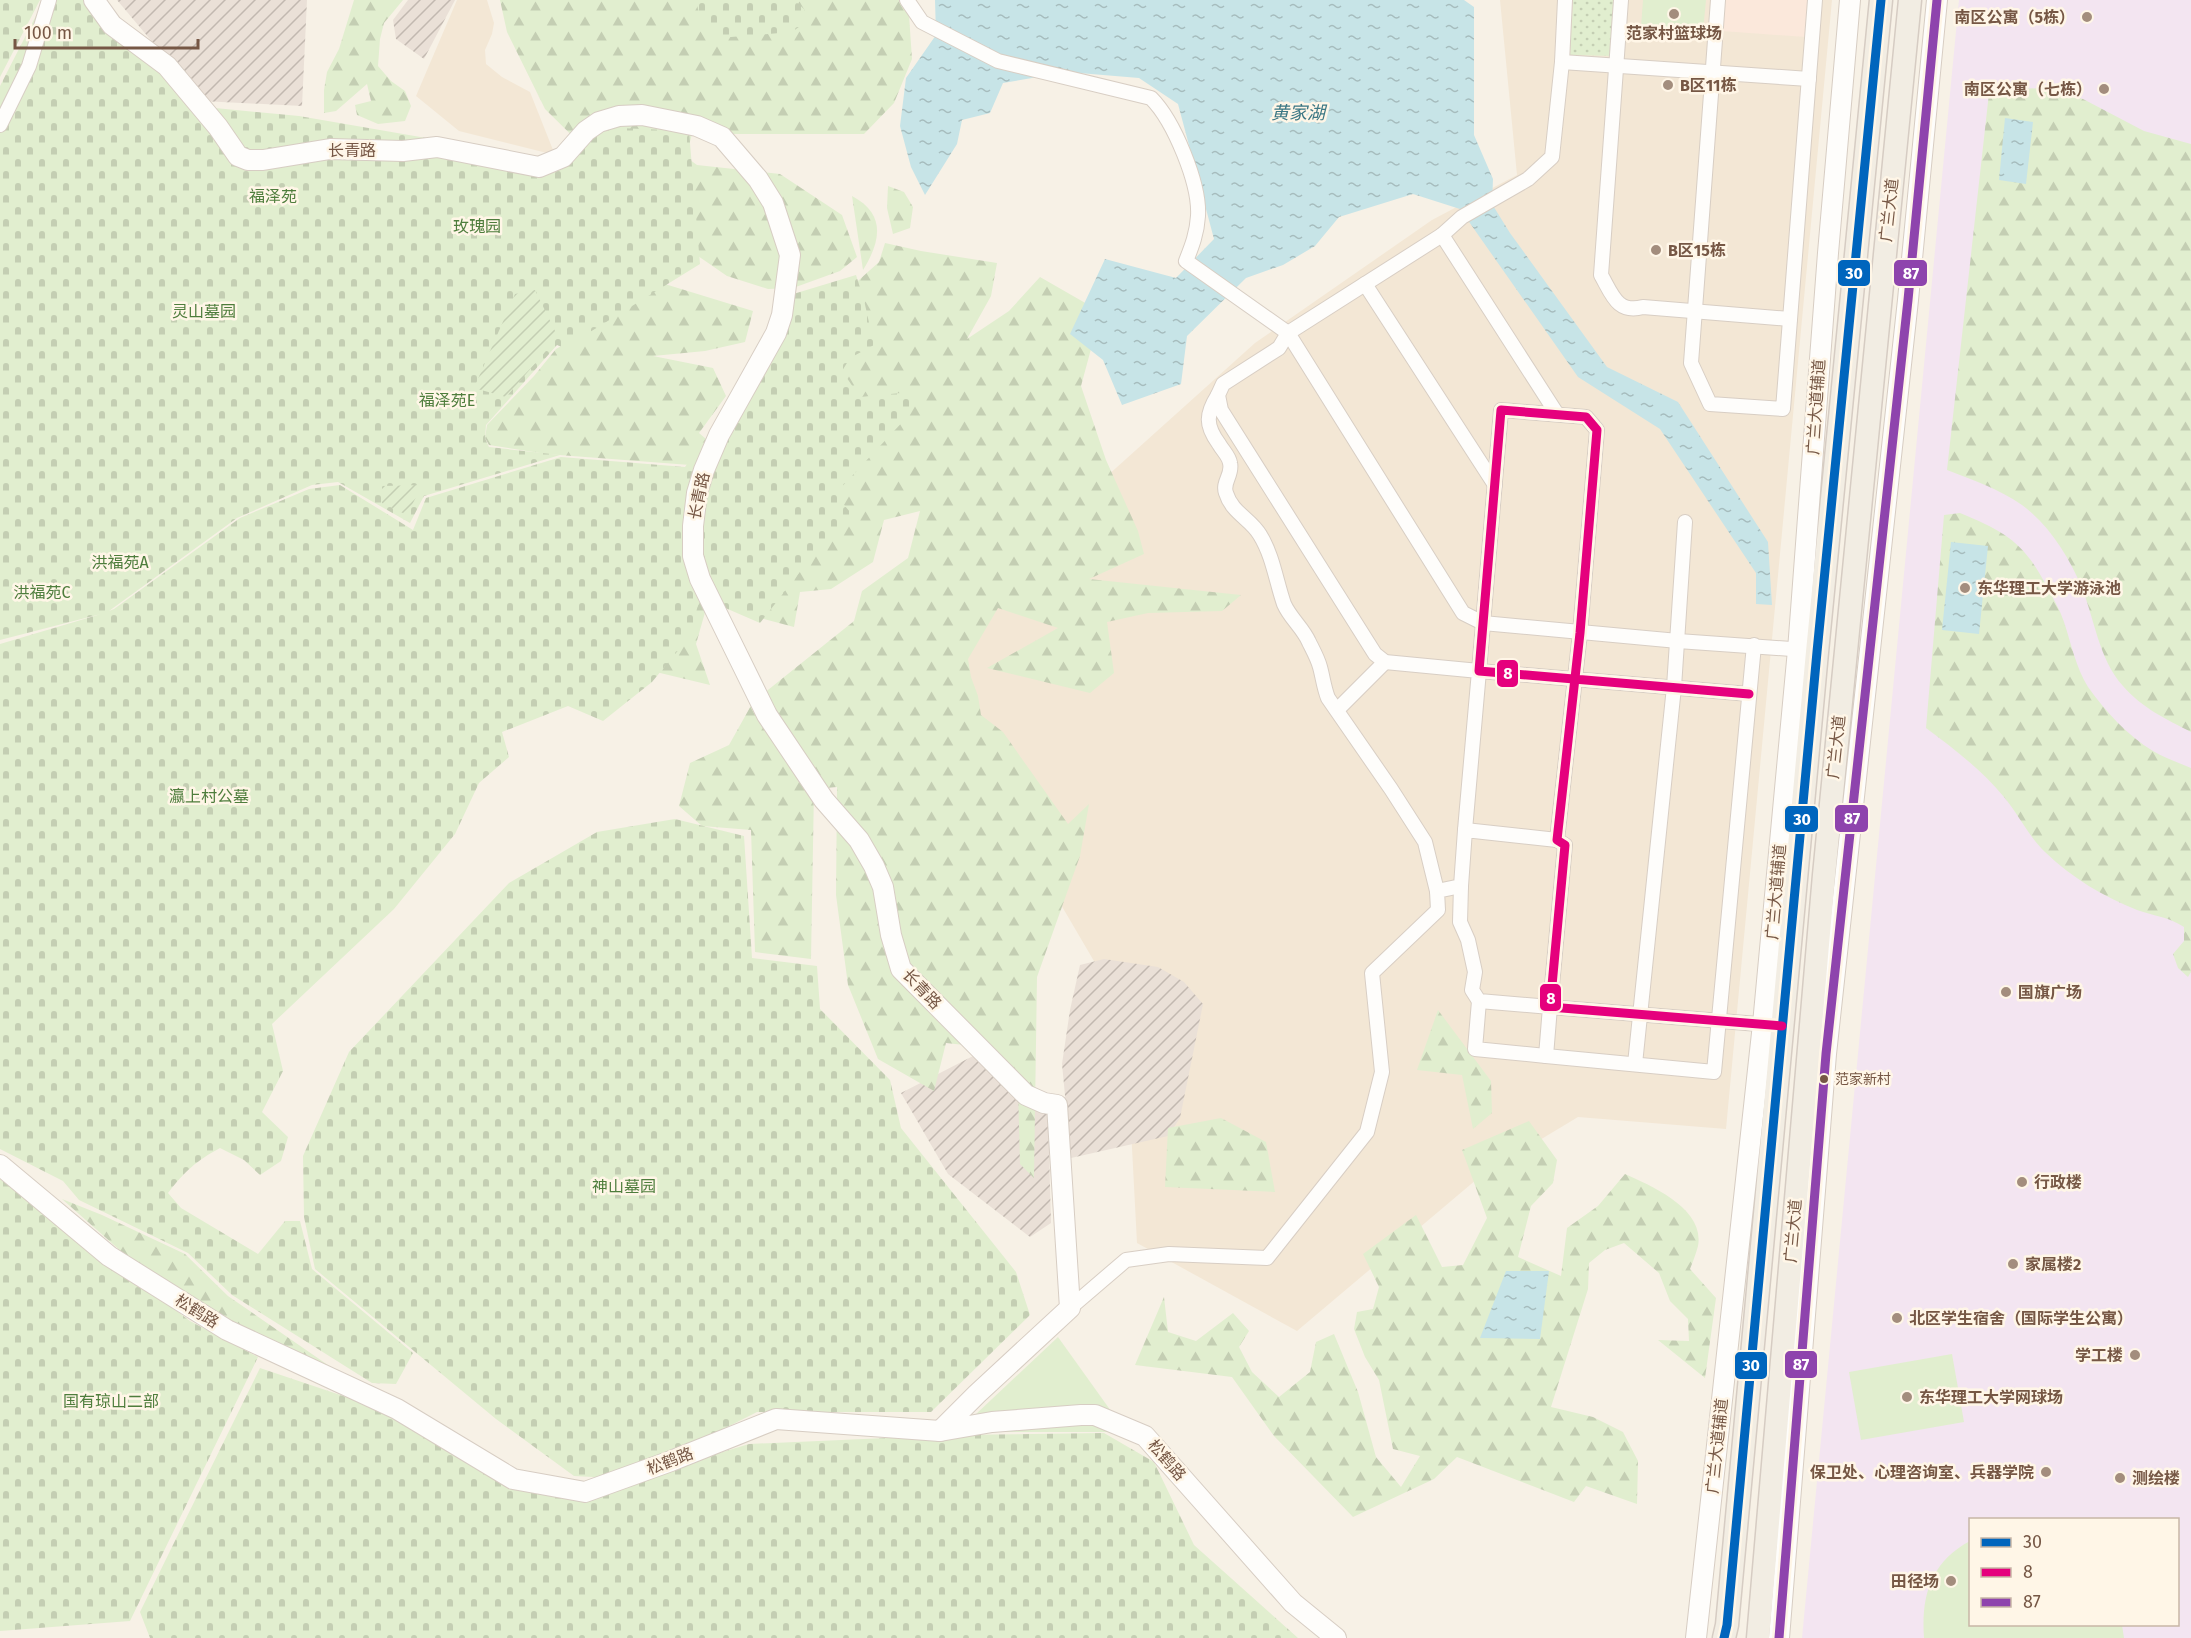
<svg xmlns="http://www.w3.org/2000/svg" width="2191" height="1638" viewBox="0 0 2191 1638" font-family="'Fira Sans','Noto Sans SC',sans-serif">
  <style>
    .residential { fill: #f3e7d5 }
    .commercial { fill: #fbe8db }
    .industrial { fill: url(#industrial-furrows) }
    .education { fill: #f3e5f1; fill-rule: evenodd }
    .grass { fill: url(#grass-dots) }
    .forest { fill: url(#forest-firs) }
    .cemetery { fill: url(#cemetery-stones) }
    .park { fill: #e1eecf }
    .garden { fill: url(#garden-furrows) }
    .water { fill: url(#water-ripples) }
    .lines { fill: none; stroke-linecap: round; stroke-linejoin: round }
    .street-casing { stroke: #d8cec4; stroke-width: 16 }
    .secondary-casing { stroke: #d7cdc3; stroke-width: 22 }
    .primary-casing { stroke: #d6ccc3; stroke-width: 25 }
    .street { stroke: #fefdfb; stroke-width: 14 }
    .secondary { stroke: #fefdfb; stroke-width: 20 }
    .primary { stroke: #f2ede3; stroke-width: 22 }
    .bus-1-casing { stroke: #fff6e7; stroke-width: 14 }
    .bus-2-casing { stroke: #fff6e7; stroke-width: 14 }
    .bus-3-casing { stroke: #fff6e7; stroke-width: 14 }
    .bus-1 { stroke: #0065bd; stroke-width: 9 }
    .bus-2 { stroke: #e5007d; stroke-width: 9 }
    .bus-3 { stroke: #8e44ad; stroke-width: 9 }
    .poi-dot { fill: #a38d7d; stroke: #fff6e7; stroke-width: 2 }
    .bus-dot { fill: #765745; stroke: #fff6e7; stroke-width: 2 }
    .labels { text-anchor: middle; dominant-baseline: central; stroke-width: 5; stroke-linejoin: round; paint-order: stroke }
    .bus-label { font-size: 14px; fill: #765745; stroke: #fff6e7; text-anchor: start }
    .poi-label { font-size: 16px; font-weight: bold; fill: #765745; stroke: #fff6e7; text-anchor: start }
    .street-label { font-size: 16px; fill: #765745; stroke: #fff6e7 }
    .park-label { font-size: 16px; fill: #4e7d3c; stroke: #fff6e7 }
    .water-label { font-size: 18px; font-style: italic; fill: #3b7784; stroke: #fff6e7 }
    .line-badge { stroke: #fff6e7; stroke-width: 2 }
    .badge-label { font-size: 16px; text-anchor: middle; font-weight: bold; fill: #fff }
  </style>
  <defs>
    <pattern id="industrial-furrows" width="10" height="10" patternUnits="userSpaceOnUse" patternTransform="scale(1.5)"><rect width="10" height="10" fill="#eae0d7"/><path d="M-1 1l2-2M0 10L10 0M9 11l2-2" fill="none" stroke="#c2b8b0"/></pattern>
    <pattern id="grass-dots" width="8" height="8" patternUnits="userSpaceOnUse" patternTransform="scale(1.5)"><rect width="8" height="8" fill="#e1eecf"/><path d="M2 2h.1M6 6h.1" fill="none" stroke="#c4ceb3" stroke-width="1.8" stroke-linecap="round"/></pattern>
    <pattern id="forest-firs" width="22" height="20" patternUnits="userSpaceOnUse" patternTransform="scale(1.5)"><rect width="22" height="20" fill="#e1eecf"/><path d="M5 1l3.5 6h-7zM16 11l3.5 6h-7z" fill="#c4ceb3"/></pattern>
    <pattern id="cemetery-stones" width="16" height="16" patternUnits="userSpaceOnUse" patternTransform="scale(1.5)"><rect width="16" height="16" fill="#e1eecf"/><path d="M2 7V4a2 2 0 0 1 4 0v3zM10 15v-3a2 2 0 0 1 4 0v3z" fill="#c4ceb3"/></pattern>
    <pattern id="garden-furrows" width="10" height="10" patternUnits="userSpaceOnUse" patternTransform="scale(1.5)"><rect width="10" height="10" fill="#e1eecf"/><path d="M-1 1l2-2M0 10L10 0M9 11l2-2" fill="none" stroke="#c4ceb3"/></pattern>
    <pattern id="water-ripples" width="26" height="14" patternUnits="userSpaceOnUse" patternTransform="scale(1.5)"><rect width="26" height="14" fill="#c7e4e7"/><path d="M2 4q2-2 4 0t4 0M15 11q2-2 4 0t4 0" fill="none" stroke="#a6bcbd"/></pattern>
  </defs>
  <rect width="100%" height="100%" fill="#f7f1e6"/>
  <g class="residential">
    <polygon points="457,0 487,0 494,23 492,34 485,50 486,64 502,77 530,92 555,155 459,131 416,96"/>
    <polygon points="1500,0 1832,0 1726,1129 1578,1117 1483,1174 1297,1331 1137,1243 1125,1014 944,705 977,593 1255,343 1432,220 1517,175"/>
  </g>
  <polygon class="commercial" points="1724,0 1808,0 1806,37 1722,31"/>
  <g class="industrial">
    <polygon points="117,0 307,0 302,106 202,101"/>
    <polygon points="408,0 455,0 424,59 396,39 393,20"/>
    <polygon points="1104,959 1158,967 1184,982 1203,1004 1180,1118 1168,1136 1071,1158 1062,1064 1070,1010 1080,965"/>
    <polygon points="975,1055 1048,1114 1051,1223 1030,1237 948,1174 901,1093"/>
  </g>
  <path class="education" d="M1959,0H2191V1638H1802ZM1970,1520H2178V1624H1970Z"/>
  <polygon class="grass" points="1573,0 1617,0 1613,56 1570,55"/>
  <g class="forest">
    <polygon points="354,0 403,0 384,23 380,39 378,66 391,81 405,91 411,106 405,121 378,124 357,115 355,105 371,101 367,84 336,111 324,113 324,90 327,72 339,49"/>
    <polygon points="500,0 908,0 912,59 894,103 864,134 692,134 686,157 697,165 780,174 842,215 857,257 840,271 793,288 768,289 727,276 685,247 545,109 507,32"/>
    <path d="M2044,88L2083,99L2144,131L2191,144V732C2166,719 2142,708 2123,686C2098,658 2095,619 2081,586C2069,556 2048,524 2022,505C1999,489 1973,480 1947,470L1989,93L2017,89Z"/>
    <polygon points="888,186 904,192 913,207 910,228 893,234 887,208"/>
    <path d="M852,196C886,214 881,241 863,270Z"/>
    <polygon points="885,243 921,251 997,263 991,296 967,339 1009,311 1040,277 1101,312 1081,386 1106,460 1138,531 1144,554 1089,579 1241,595 1222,611 1148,613 1107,622 1114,673 1090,693 987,668 1058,628 998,608 968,659 971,677 978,696 981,715 1003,732 1068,824 1089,804 1080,856 1037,977 1034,1178 1020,1164 1018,1088 983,1047 946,1043 934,1091 878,1059 848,985 836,895 837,787 814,789 811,959 755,952 751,830 702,826 679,806 690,763 729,745 753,702 854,621 862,591 908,558 920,511 884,520 873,562 831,589 800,592 794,627 753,616 710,595 696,644 710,685 656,672 690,465 546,454 489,445 485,438 487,425 534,376 556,349 609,319 655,281 753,311 745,342 705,351 653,356 713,368 726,396 699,433 740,468 840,297 879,262"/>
    <path d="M1960,513C2006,532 2025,543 2048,589C2054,600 2060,610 2064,622C2071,643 2076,668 2088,687C2105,711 2128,736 2153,751C2165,758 2179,763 2191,768V972L2188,977L2178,968L2173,954L2184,941V927C2169,917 2154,916 2137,910C2104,897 2072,878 2045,852C2029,837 2019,815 2004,797C1982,770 1954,749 1926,728L1944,515Z"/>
    <polygon points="1438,1010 1491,1081 1492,1113 1473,1129 1462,1075 1417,1070"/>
    <polygon points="1221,1118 1266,1142 1275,1192 1165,1187 1168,1128"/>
    <path d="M1529,1121L1557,1160L1553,1183L1531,1206L1518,1257L1561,1276L1567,1228L1598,1206L1625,1174C1652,1186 1705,1209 1698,1246C1696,1254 1693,1261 1690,1269L1716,1298L1705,1378L1658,1340L1689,1341L1688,1319L1670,1301L1659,1273L1624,1243L1605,1250L1589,1263L1588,1289L1551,1407L1593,1417L1623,1432L1638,1461L1637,1504L1586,1486L1574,1502L1457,1457L1434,1479L1353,1517L1274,1436L1232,1377L1135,1365L1164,1297L1168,1332L1196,1341L1233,1313L1249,1331L1239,1347L1252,1372L1279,1397L1310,1372L1316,1342L1334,1334L1358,1392L1376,1457L1401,1487L1420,1456L1393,1449L1379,1380L1365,1357L1354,1329L1357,1312L1373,1309L1379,1287L1363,1254L1416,1215L1442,1267L1463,1265L1487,1218L1462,1150Z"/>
    <polygon points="62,1199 102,1215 185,1254 228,1296 351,1381 231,1326 123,1253"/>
  </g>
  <g class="cemetery">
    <polygon points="0,0 40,0 0,77"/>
    <path d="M44,0H101L205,107L299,116L571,163L596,127L689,131L700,264L564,348L557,345L486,425L485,438L489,447L560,455L424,496L410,523L338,482L312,485L237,518L109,611L114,609L240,518L309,489L340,485L413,530L426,498L561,457L685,467L722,416L790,295L856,275L864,300L874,345L850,358L842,371L860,397L911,392L909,415L835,494L850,512L866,509L810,559L760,623L700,597L690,636L652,682L603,721L568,706L502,732L509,757L479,783L455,834L394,909L272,1024L283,1071L262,1112L288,1137L281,1161L260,1175L244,1160L220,1148C196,1161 185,1171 168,1193L181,1208L258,1254L285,1221H300L312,1269L413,1353L396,1384L372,1383L232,1295L188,1253L79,1200L63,1181L0,1149V644L101,614L0,640V86Z"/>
    <polygon points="696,0 794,0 804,9 807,21 792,32 719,38 700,18"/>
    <polygon points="675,819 744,836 752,958 817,966 820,1009 890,1080 901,1128 1016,1272 1030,1315 931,1412 757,1412 660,1461 612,1478 574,1476 496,1419 315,1269 304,1217 303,1156 349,1052 509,883 597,832"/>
    <polygon points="0,1179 190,1321 258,1357 130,1621 0,1631"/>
    <polygon points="260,1368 385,1410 571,1498 749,1444 954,1435 1104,1433 1154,1462 1194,1545 1298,1638 150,1638 140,1612"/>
  </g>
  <g class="park">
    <polygon points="1643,0 1706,0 1703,31 1641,27"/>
    <polygon points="1058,1337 1126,1432 957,1432"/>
    <polygon points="1952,1354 1964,1422 1861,1440 1849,1372"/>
    <path d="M1970,1541V1624L2122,1625L2124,1638H1924C1921,1595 1931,1562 1970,1541Z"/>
  </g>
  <g class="garden">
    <polygon points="535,290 558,337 506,397 474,388 515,294"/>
    <polygon points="422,485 407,515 382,503 382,486"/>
  </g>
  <g class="water">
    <polygon points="935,0 1464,0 1474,7 1474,135 1493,179 1492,204 1510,233 1607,367 1678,402 1768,542 1772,605 1756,604 1756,573 1660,429 1578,377 1460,209 1413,194 1339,217 1315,246 1283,265 1246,278 1187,336 1181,384 1122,405 1103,360 1070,334 1105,259 1176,278 1214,239 1178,104 1139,78 1067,72 1003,83 990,113 962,120 957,144 925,195 911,167 900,126 906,78 936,35"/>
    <polygon points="2005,118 2033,122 2026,184 1999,180"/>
    <polygon points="1951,542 1988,546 1979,634 1942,630"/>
    <polygon points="1506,1271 1549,1271 1540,1339 1480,1338"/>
  </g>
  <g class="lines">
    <g class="street-casing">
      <g id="street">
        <path d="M907,0L922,22L998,61L1151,98C1174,121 1200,184 1198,216C1197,233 1192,246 1186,261L1288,333L1279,348L1223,384L1218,395L1221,410L1375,654L1385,662L1479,671L1465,830"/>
        <path d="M1621,0L1601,275C1612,294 1617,314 1643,307L1790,319"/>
        <polyline points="1718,0 1691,363 1710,404 1783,409 1815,0"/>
        <polyline points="1562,62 1809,79"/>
        <polyline points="0,125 29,66 49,0"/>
        <polyline points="1442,235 1462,217 1528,179 1552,157 1562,62 1565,0"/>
        <polyline points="1365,284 1495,485"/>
        <path d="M1218,395C1206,414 1205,425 1219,444C1223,451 1229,456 1230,463C1233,475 1222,482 1226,493C1232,513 1251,519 1260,535C1273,556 1276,581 1284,604C1290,618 1303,628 1309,642C1313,650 1318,659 1320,667C1323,678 1324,688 1328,698L1391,789L1425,842L1437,891"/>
        <polyline points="1557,414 1442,235 1288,333 1463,613 1483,623 1678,641 1805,650"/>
        <polyline points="1749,694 1479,671 1501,410 1586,417 1597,430 1580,633 1557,840 1565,845 1550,1007 1770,1025"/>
        <polyline points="1338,709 1385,662"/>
        <polyline points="1461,886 1460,922 1468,940 1475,972 1472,990 1479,1001 1550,1007 1546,1056 1714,1072 1754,645"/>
        <polyline points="1479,1001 1475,1049 1546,1056"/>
        <polyline points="1635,1064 1674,687 1685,522"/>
        <polyline points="1070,1308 1126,1260 1169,1254 1267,1258 1367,1132 1382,1072 1372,973 1438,910 1437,891 1461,886 1465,830 1557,840"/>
      </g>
    </g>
    <g class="secondary-casing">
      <g id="secondary">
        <polyline points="94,0 112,25 167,66 218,127 238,156 248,160 263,160 330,149 403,151 437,147 539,167 563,157 586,131 599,122 619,116 642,115 697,126 722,137 758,179 773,203 790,255 782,315 776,333 719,435 704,470 697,493 693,526 693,556 700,579 767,715 824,800 859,840 874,866 883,887 891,935 901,969 1026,1095 1044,1103 1057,1105 1070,1308 977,1394 940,1431"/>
        <polyline points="0,1165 109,1256 227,1330 397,1409 513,1479 585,1492 671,1461 776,1419 940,1431 992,1422 1081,1415 1095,1415 1145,1436 1293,1603 1336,1638"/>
        <polyline points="1696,1638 1763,1024 1798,650 1828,253 1850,0"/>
        <polyline points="1779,1638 1826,1054 1908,300 1937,0"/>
      </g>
    </g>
    <g class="primary-casing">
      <g id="primary">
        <polyline points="1724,1638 1727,1625 1817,652 1881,0"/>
        <polyline points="1758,1638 1824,875 1910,0"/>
      </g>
    </g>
    <use href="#street" class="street"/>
    <use href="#secondary" class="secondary"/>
    <use href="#primary" class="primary"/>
    <g class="bus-1-casing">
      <polyline id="bus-1" points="1724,1638 1727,1625 1817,652 1881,0"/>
    </g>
    <g class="bus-2-casing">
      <polyline id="bus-2" points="1749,694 1479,671 1501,410 1586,417 1597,430 1580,633 1557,840 1565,845 1550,1007 1782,1026"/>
    </g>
    <g class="bus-3-casing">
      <polyline id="bus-3" points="1779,1638 1826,1054 1908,300 1937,0"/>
    </g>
    <use href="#bus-1" class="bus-1"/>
    <use href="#bus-2" class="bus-2"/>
    <use href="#bus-3" class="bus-3"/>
  </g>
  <g class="poi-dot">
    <circle cx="1674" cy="14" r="6"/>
    <circle cx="2087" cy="17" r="6"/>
    <circle cx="1668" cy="85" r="6"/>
    <circle cx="2104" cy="89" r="6"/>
    <circle cx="1656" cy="250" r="6"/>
    <circle cx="1965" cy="588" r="6"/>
    <circle cx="2006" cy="992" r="6"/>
    <circle cx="2022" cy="1182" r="6"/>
    <circle cx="2013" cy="1264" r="6"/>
    <circle cx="1897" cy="1318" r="6"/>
    <circle cx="2135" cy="1355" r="6"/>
    <circle cx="1907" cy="1397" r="6"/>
    <circle cx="2046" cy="1472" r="6"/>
    <circle cx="2120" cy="1478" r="6"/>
    <circle cx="1951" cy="1581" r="6"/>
  </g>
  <circle class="bus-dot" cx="1824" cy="1079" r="5"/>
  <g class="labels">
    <g class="bus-label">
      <text x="1835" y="1079">范家新村</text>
    </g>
    <g class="poi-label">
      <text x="2075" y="17" text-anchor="end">南区公寓（5栋）</text>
      <text x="1674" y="33" text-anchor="middle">范家村篮球场</text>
      <text x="1680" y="85">B区11栋</text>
      <text x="2092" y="89" text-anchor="end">南区公寓（七栋）</text>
      <text x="1668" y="250">B区15栋</text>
      <text x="1977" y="588">东华理工大学游泳池</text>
      <text x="2018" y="992">国旗广场</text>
      <text x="2034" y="1182">行政楼</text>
      <text x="2025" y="1264">家属楼2</text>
      <text x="1909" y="1318">北区学生宿舍（国际学生公寓）</text>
      <text x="2123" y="1355" text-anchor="end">学工楼</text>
      <text x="1919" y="1397">东华理工大学网球场</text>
      <text x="2034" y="1472" text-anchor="end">保卫处、心理咨询室、兵器学院</text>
      <text x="2132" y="1478">测绘楼</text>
      <text x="1939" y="1581" text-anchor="end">田径场</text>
    </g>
    <g class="street-label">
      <text x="352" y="150">长青路</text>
      <text transform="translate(1889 210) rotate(-84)">广兰大道</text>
      <text transform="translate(1816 407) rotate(-86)">广兰大道辅道</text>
      <text transform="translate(699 496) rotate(-78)">长青路</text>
      <text transform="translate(1836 747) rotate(-84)">广兰大道</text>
      <text transform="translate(1776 892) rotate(-85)">广兰大道辅道</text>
      <text transform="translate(922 989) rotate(47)">长青路</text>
      <text transform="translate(1793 1231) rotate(-85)">广兰大道</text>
      <text transform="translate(197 1311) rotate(32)">松鹤路</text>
      <text transform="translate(1717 1446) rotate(-84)">广兰大道辅道</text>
      <text transform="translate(1167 1460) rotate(49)">松鹤路</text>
      <text transform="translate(670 1461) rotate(-21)">松鹤路</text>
    </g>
    <g class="park-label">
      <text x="273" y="196">福泽苑</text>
      <text x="477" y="226">玫瑰园</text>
      <text x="204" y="311">灵山墓园</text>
      <text x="447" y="400">福泽苑E</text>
      <text x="120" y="562">洪福苑A</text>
      <text x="42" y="592">洪福苑C</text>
      <text x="209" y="796">瀛上村公墓</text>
      <text x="624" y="1186">神山墓园</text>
      <text x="111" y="1401">国有琼山二部</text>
    </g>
    <g class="water-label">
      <text x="1298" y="113">黄家湖</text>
    </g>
  </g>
  <g class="line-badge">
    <rect x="1837" y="259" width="34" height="28" rx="6" fill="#0065bd"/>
    <rect x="1893" y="259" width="35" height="28" rx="6" fill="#8e44ad"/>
    <rect x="1496" y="659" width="23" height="29" rx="6" fill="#e5007d"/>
    <rect x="1834" y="804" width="35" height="29" rx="6" fill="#8e44ad"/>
    <rect x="1784" y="805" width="35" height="28" rx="6" fill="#0065bd"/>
    <rect x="1539" y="983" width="23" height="29" rx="6" fill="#e5007d"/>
    <rect x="1784" y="1350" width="34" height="29" rx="6" fill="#8e44ad"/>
    <rect x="1734" y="1351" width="34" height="29" rx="6" fill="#0065bd"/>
  </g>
  <g class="badge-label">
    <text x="1854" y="279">30</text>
    <text x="1911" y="279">87</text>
    <text x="1508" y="679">8</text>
    <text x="1852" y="824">87</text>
    <text x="1802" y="825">30</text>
    <text x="1551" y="1004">8</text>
    <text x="1801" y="1370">87</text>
    <text x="1751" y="1371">30</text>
  </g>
  <rect x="1969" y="1518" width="210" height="108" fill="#fff6e7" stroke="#c8b6a6" stroke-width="1.5"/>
  <rect x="1981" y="1538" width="30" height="9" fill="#0065bd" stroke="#c8b6a6" stroke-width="1.5"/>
  <text x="2023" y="1548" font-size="18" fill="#765745">30</text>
  <rect x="1981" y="1568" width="30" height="9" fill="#e5007d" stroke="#c8b6a6" stroke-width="1.5"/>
  <text x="2023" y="1578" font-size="18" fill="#765745">8</text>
  <rect x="1981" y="1598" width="30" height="9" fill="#8e44ad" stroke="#c8b6a6" stroke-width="1.5"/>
  <text x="2023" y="1608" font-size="18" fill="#765745">87</text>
  <path d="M15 39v9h183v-9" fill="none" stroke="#765745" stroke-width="3"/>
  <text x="24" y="39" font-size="18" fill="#765745" stroke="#fff6e7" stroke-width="4.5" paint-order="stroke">100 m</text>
</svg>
